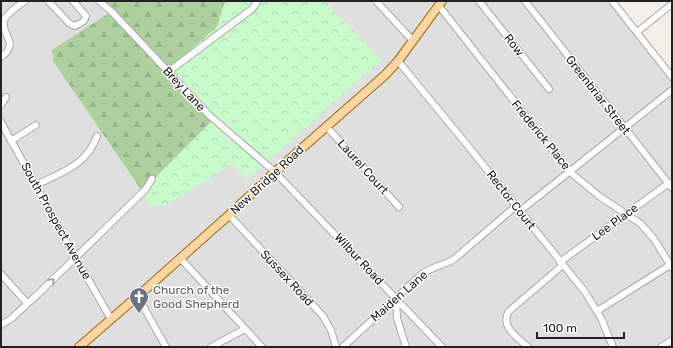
<svg xmlns="http://www.w3.org/2000/svg" width="673" height="348" viewBox="0 0 673 348" font-family="Rubik,sans-serif">
  <style>
    .residential { fill: #e0dfdf }
    .forest { fill: url(#forest-firs) }
    .park { fill: url(#park-crowns) }
    .lines { fill: none; stroke-linecap: round; stroke-linejoin: round }
    .minor-casing { stroke: #a9a9a9; stroke-width: 8 }
    .major-casing { stroke: #a06b00; stroke-width: 10 }
    .minor { stroke: #fff; stroke-width: 6 }
    .major { stroke: #fcd6a4; stroke-width: 8 }
    .oneway { stroke: #9c9c9c }
    .labels { text-anchor: middle; dominant-baseline: central; stroke-width: 3; stroke-linejoin: round; paint-order: stroke }
    .street-label { font-size: 12px; fill: #222; stroke: #fff }
    .worship-label { font-size: 12px; fill: #5b616d; stroke: #fff; text-anchor: start }
  </style>
  <defs>
    <pattern id="forest-firs" width="22" height="20" patternUnits="userSpaceOnUse"><rect width="22" height="20" fill="#add19e"/><path d="M5 1l3.5 6h-7zM16 11l3.5 6h-7z" fill="#95b388"/></pattern>
    <pattern id="park-crowns" width="20" height="18" patternUnits="userSpaceOnUse"><rect width="20" height="18" fill="#c8facc"/><path d="M2 6a3 3 0 1 1 6 0M12 15a3 3 0 1 1 6 0" fill="none" stroke="#acd6af"/></pattern>
  </defs>
  <rect width="100%" height="100%" fill="#f2efe9"/>
  <polygon class="residential" points="1,1 608,1 672,77 672,347 1,347"/>
  <polygon class="forest" points="97,1 225,1 217,27 165,72 214,119 142,191 53,61 52,50 109,13"/>
  <polygon class="park" points="225,1 325,1 382,60 248,179 233,164 166,205 150,206 142,191 214,119 165,72 217,27"/>
  <g class="lines">
    <g class="minor-casing">
      <g id="minor">
        <polyline points="48,1 70,24 75,26 84,21 86,16 73,1"/>
        <polyline points="99,1 112,12 209,115 275,172 442,347"/>
        <polyline points="376,1 413,41"/>
        <polyline points="479,1 549,89"/>
        <polyline points="525,1 672,188"/>
        <polyline points="612,1 672,77"/>
        <polyline points="439,6 570,172 599,196 641,224 654,239 672,268"/>
        <polyline points="637,32 672,4"/>
        <path d="M1,57C21,43 0,35 4,20C8,12 18,6 25,1"/>
        <polyline points="398,61 464,141 585,292 601,318 613,347"/>
        <polyline points="168,72 252,9 258,1"/>
        <polyline points="1,105 6,97"/>
        <polyline points="1,122 63,235 111,319"/>
        <polyline points="326,126 399,207"/>
        <polyline points="11,141 36,125"/>
        <path d="M36,185C61,173 88,164 97,136"/>
        <polyline points="520,211 672,90"/>
        <polyline points="229,215 323,316 331,330 336,347"/>
        <polyline points="181,259 262,347"/>
        <polyline points="560,262 669,183"/>
        <polyline points="1,274 27,303"/>
        <polyline points="138,297 166,347"/>
        <polyline points="396,299 397,318 406,347"/>
        <polyline points="597,311 670,265"/>
        <polyline points="1,325 12,318 38,294 145,190 152,179"/>
        <polyline points="211,347 245,329"/>
        <path d="M343,347L422,274C432,267 443,265 453,260L516,206"/>
        <path d="M528,347C518,338 499,326 509,311L563,265"/>
        <polyline points="661,347 672,340"/>
      </g>
    </g>
    <g class="major-casing">
      <polyline id="major" points="79,347 147,288 229,215 275,172 385,75 398,61 442,1"/>
    </g>
    <use href="#minor" class="minor"/>
    <use href="#major" class="major"/>
  </g>
  <defs><path id="oneway-chevron" d="M-2-3.5L2.5 0L-2 3.5" fill="none" stroke-width="1.6" stroke-linecap="round" stroke-linejoin="round"/></defs>
  <use class="oneway" href="#oneway-chevron" transform="translate(52 281) rotate(-44)"/>
  <defs>
    <g id="church-pin" transform="scale(1)"><path d="M0 17L-7.5 6A9.5 9.5 0 1 1 7.5 6Z" fill="#6b7280" stroke="#fff"/><path d="M-1.2-6h2.4v3.5h3.3v2.4h-3.3V6h-2.4V-.1h-3.3v-2.4h3.3Z" fill="#fff"/></g>
  </defs>
  <g fill-rule="evenodd">
    <use href="#church-pin" x="139" y="297"/>
  </g>
  <g class="labels">
    <g class="street-label">
      <text transform="translate(514 45) rotate(52)">Row</text>
      <text transform="translate(184 89) rotate(47)">Brey Lane</text>
      <text transform="translate(598 95) rotate(52)">Greenbriar Street</text>
      <text transform="translate(541 135) rotate(51)">Frederick Place</text>
      <text transform="translate(363 167) rotate(48)">Laurel Court</text>
      <text transform="translate(267 180) rotate(-43)">New Bridge Road</text>
      <text transform="translate(511 200) rotate(52)">Rector Court</text>
      <text transform="translate(56 221) rotate(61)">South Prospect Avenue</text>
      <text transform="translate(615 222) rotate(-36)">Lee Place</text>
      <text transform="translate(359 259) rotate(47)">Wilbur Road</text>
      <text transform="translate(287 278) rotate(47)">Sussex Road</text>
      <text transform="translate(399 296) rotate(-41)">Maiden Lane</text>
    </g>
    <g class="worship-label">
      <text x="153" y="290">Church of the<tspan x="153" dy="14">Good Shepherd</tspan></text>
    </g>
  </g>
  <rect width="673" height="348" fill="none" stroke="#222222" stroke-width="4"/>
  <path d="M537 332v6h87v-6" fill="none" stroke="#222222" stroke-width="2"/>
  <text x="543" y="332" font-size="12" fill="#222222" stroke="#ffffff" stroke-width="3" paint-order="stroke">100 m</text>
</svg>
